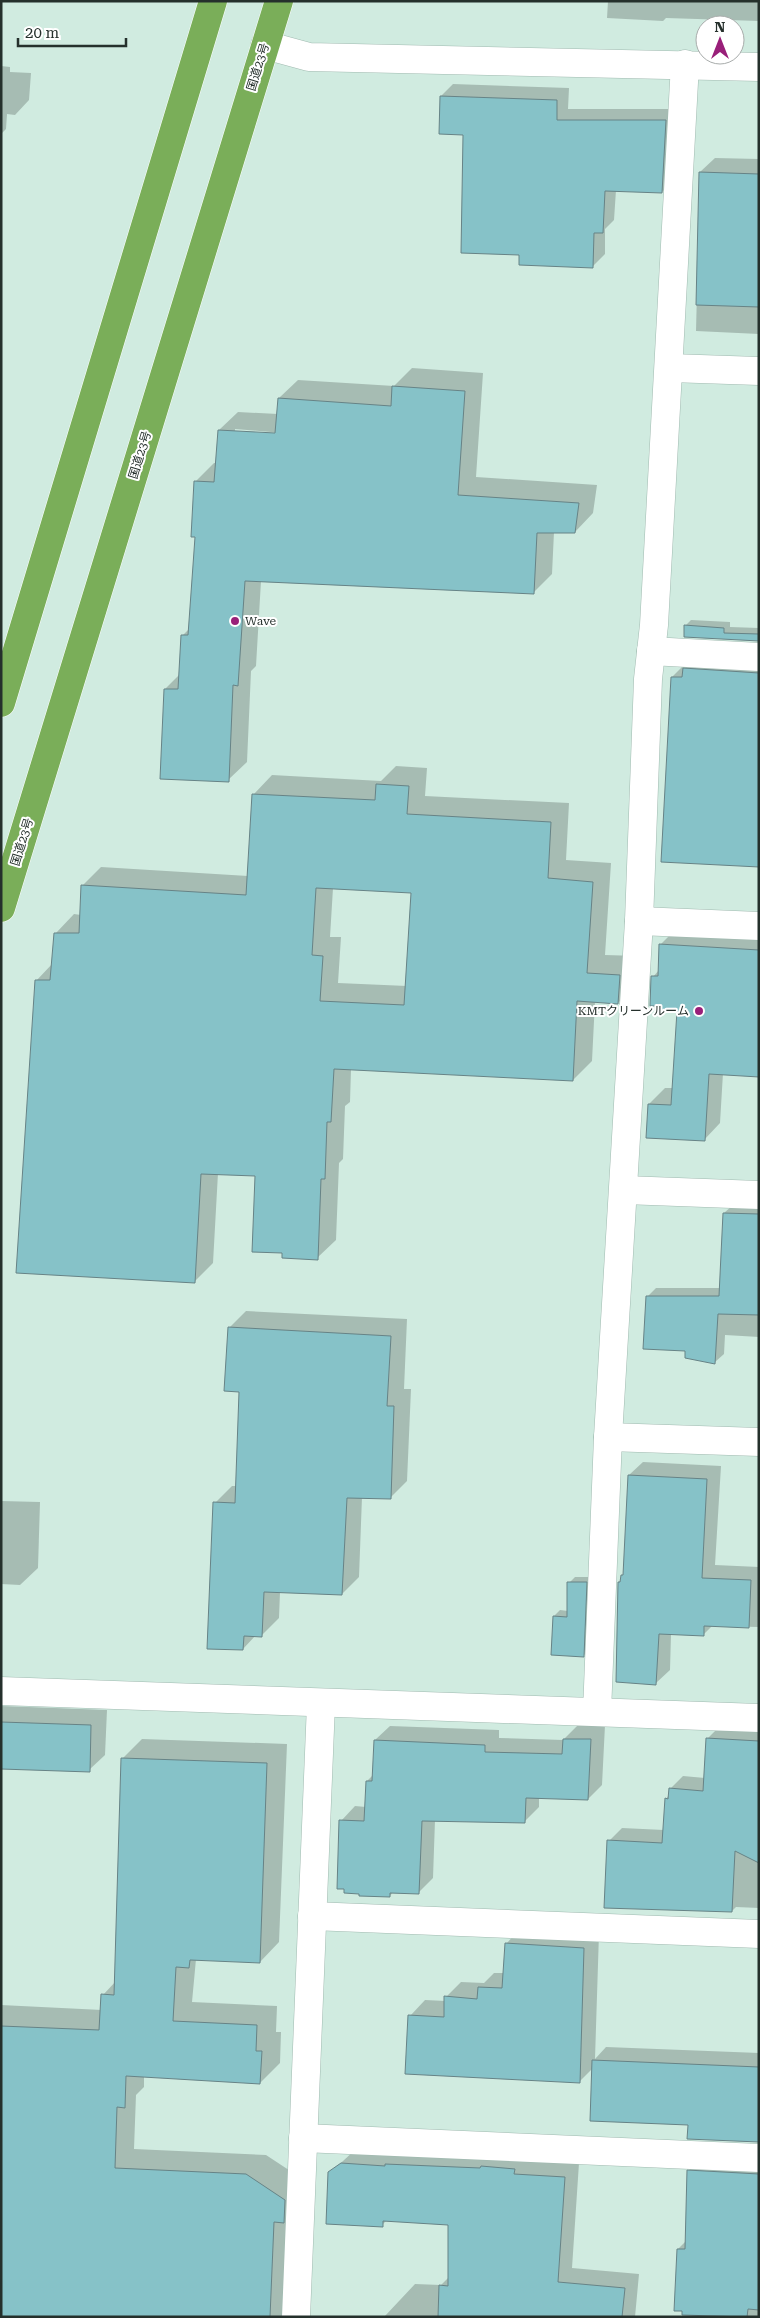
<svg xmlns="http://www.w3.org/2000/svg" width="760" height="2318" viewBox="0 0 760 2318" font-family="'Roboto Serif','Noto Sans JP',serif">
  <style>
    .shadow { fill: #0003; fill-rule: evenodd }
    .building { fill: #86c2c8; stroke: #678386; fill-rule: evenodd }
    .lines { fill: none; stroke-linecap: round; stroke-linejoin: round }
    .street-casing { stroke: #a0bab0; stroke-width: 29 }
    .highway-casing { stroke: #fff; stroke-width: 29 }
    .street { stroke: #fff; stroke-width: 28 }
    .highway { stroke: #7aae59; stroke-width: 28 }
    .poi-dot { fill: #991f79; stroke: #fff; stroke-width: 2 }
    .labels { text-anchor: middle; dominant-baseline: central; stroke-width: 4; stroke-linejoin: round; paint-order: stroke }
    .street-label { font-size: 12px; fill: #25302c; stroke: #fff }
    .poi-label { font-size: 12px; fill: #25302c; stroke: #fff; text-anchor: start }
  </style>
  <rect width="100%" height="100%" fill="#d0ebe0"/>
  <g class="shadow">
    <polygon points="608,1 759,1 759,21 666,18 663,21 607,18"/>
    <polygon points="1,66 10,67 10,72 31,73 29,100 15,115 7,114 6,129 1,134"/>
    <polygon points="453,84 569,88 568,109 678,109 674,180 662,192 616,190 614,220 605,229 605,254 593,266 521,254 464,134 441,96"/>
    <polygon points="715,158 759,159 759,334 696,331 700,172"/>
    <path d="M412,368L483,373L476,477L597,485L593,513L575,532H554L552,574L533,593L261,581L256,666L251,671L247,762L228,780L165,689L180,674L183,635L190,628L196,536L195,482L214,463H217L219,430L238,412L278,414L279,398L298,380L394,386ZM235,429L282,433V435L235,432Z"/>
    <polygon points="691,620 730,622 730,627 759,628 759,640 685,626"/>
    <polygon points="759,651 759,866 672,677 693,656"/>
    <path d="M396,766L427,768L425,796L569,803L566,860L611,863L605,955L638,956L637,984L618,1003L595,1001L592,1061L573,1080L351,1069L350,1102L345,1106L343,1159L339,1163L336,1240L317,1258L257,1175L218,1173L213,1263L194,1282L36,981L53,963L56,933L74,914L81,915L82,886L101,867L248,876L254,794L272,775L381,781ZM333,888L413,892L407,986L338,983L341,937H330Z"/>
    <polygon points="677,928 759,933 759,1075 723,1073 720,1123 704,1140 649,1104 665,1088 673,1088 678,1010 653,977 659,970 660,945"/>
    <polygon points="733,1205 759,1205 759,1337 725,1335 724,1354 715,1362 687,1349 647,1297 656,1288 720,1288 724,1213"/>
    <polygon points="246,1311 407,1319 404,1389 411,1389 407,1481 390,1498 362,1497 359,1577 342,1594 280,1592 279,1618 262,1635 256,1635 243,1649 215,1503 232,1486 237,1486 241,1390 229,1328"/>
    <polygon points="643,1462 721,1466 715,1565 759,1567 759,1627 712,1626 703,1635 671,1634 670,1670 656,1683 619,1583 624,1573 629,1475"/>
    <polygon points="1,1501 40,1502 38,1568 20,1585 1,1584"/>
    <polygon points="575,1577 592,1577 589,1650 583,1656 554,1616 560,1610 568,1611 569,1583"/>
    <polygon points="1,1706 107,1710 105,1755 89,1770 1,1767"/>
    <polygon points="578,1725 605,1725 602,1785 588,1799 539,1797 539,1807 524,1822 435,1820 433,1878 418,1893 393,1892 390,1896 341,1821 355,1806 366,1807 367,1781 373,1775 375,1740 390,1726 499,1730 499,1738 563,1740"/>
    <polygon points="720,1726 759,1728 759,1908 736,1907 732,1911 609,1841 622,1828 664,1830 666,1799 669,1795 670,1789 683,1776 705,1778 707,1739"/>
    <polygon points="142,1739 287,1744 279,1942 260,1962 196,1959 192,2002 277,2006 276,2032 281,2032 280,2063 260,2083 144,2076 144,2087 136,2095 134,2149 266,2155 304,2180 289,2317 1,2317 1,2005 102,2010 103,1995 116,1981 122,1759"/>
    <polygon points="521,1928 599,1933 595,2059 606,2047 759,2053 759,2141 689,2124 593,2068 579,2082 410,2016 425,2000 446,2001 446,1997 461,1982 484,1983 494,1973 504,1973 506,1944"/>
    <polygon points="356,2149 579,2163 572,2268 639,2274 635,2317 384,2317 415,2284 441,2285 450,2276 450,2223 387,2220 382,2225 330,2173"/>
    <polygon points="701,2158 759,2160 759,2317 724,2317 678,2249 686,2241 688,2171"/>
  </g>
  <g class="building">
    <polygon points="440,96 557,100 557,120 666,120 662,193 605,191 603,233 594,233 593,268 519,265 519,255 461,253 463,135 439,134"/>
    <polygon points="699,172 759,174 759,307 696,305"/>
    <polygon points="392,386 465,391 458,495 579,503 575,533 537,533 534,594 245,581 238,686 233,685 229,782 160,779 164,689 178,689 181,635 188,635 195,537 191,537 194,481 214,482 218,430 275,433 278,398 391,406"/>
    <polygon points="684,625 724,628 724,633 759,634 759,641 684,637"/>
    <polygon points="683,668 759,673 759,867 661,862 671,677 682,677"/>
    <path d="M376,784L409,786L407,814L551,822L548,878L593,882L587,973L620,975L618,1004L577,1001L573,1081L334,1069L331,1122H327L325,1179H321L318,1260L282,1258V1253L252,1252L255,1176L201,1174L195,1283L16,1273L35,980H50L54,933H79L81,885L246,895L252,794L375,800ZM316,888L411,893L404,1005L320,1001L323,956L312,955Z"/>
    <polygon points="659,944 759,950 759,1077 709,1074 705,1141 646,1138 648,1104 671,1105 677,1011 656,1010 656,1006 650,1006 651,976 658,976"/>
    <polygon points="723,1213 759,1214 759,1315 718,1314 715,1364 685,1358 685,1351 643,1349 646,1296 719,1296"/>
    <polygon points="228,1327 391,1336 387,1406 394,1406 391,1499 347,1498 342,1595 264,1592 262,1637 244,1636 243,1650 207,1649 213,1502 235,1503 239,1392 224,1391"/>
    <polygon points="628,1475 707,1479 702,1578 751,1580 749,1628 704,1626 704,1636 659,1634 656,1685 616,1682 618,1582 620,1582 621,1575 623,1575"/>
    <polygon points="567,1582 587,1582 584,1657 551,1655 553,1616 567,1617"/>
    <polygon points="1,1722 91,1725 90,1772 1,1769"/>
    <polygon points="706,1738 759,1741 759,1863 735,1851 732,1912 604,1908 607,1840 662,1843 665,1798 668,1799 669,1788 703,1791"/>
    <polygon points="563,1739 591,1739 588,1800 526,1798 525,1823 422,1821 419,1894 390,1893 390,1897 359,1896 359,1894 344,1893 344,1889 337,1889 339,1820 364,1821 366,1781 372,1781 374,1740 485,1745 485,1752 562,1754"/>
    <polygon points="121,1758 267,1763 260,1963 190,1960 189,1968 176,1967 173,2021 257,2025 256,2051 262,2051 260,2084 126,2076 125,2108 117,2107 115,2168 246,2174 285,2200 284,2223 274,2222 270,2317 1,2317 1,2026 99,2030 101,1994 114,1995"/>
    <polygon points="505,1943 584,1948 580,2083 405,2074 408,2015 444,2017 444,1996 477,1999 478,1987 502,1988"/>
    <polygon points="592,2060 759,2067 759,2142 687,2139 688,2125 590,2121"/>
    <polygon points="341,2163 385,2166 385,2164 480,2168 481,2166 515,2169 514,2174 565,2177 558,2282 625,2288 622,2317 438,2317 439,2285 448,2286 448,2225 383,2221 383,2227 326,2224 328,2172"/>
    <polygon points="687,2170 759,2174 759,2310 748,2309 747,2317 682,2315 682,2311 674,2311 677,2249 685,2249"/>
  </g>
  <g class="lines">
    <g class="street-casing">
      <g id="street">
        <polyline points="265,45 309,57 759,67"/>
        <polyline points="670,368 759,371"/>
        <polyline points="651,651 759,657"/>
        <polyline points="639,921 759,926"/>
        <polyline points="624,1190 759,1195"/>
        <polyline points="608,1437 759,1442"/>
        <polyline points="1,1691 759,1718"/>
        <polyline points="597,1712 608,1437 639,921 648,679 654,625 685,64"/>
        <polyline points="312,1916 759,1934"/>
        <polyline points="303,2138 759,2158"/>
        <polyline points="296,2317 321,1704"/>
      </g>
    </g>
    <g class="highway-casing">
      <g id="highway">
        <polyline points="1,703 213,1"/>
        <polyline points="1,908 279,1"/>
      </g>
    </g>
    <use href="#street" class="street"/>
    <use href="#highway" class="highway"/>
  </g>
  <g class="poi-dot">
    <circle cx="235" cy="621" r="5"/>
    <circle cx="699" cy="1011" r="5"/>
  </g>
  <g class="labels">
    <g class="street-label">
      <text transform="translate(258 67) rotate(-73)">国道23号</text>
      <text transform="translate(140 455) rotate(-73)">国道23号</text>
      <text transform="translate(22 842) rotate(-73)">国道23号</text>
    </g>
    <g class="poi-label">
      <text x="245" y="621">Wave</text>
      <text x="689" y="1011" text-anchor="end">KMTクリーンルーム</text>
    </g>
  </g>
  <rect width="760" height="2318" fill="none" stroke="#25302c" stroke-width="5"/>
  <g transform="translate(720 40)"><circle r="24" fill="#ffffff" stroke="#a8acab"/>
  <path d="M0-4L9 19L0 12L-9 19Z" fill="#991f79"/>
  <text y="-8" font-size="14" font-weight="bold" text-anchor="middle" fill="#25302c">N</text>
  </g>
  <path d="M18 38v8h108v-8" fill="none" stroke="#25302c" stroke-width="2.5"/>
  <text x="25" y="38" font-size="15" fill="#25302c" stroke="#ffffff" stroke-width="4" paint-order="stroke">20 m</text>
</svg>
